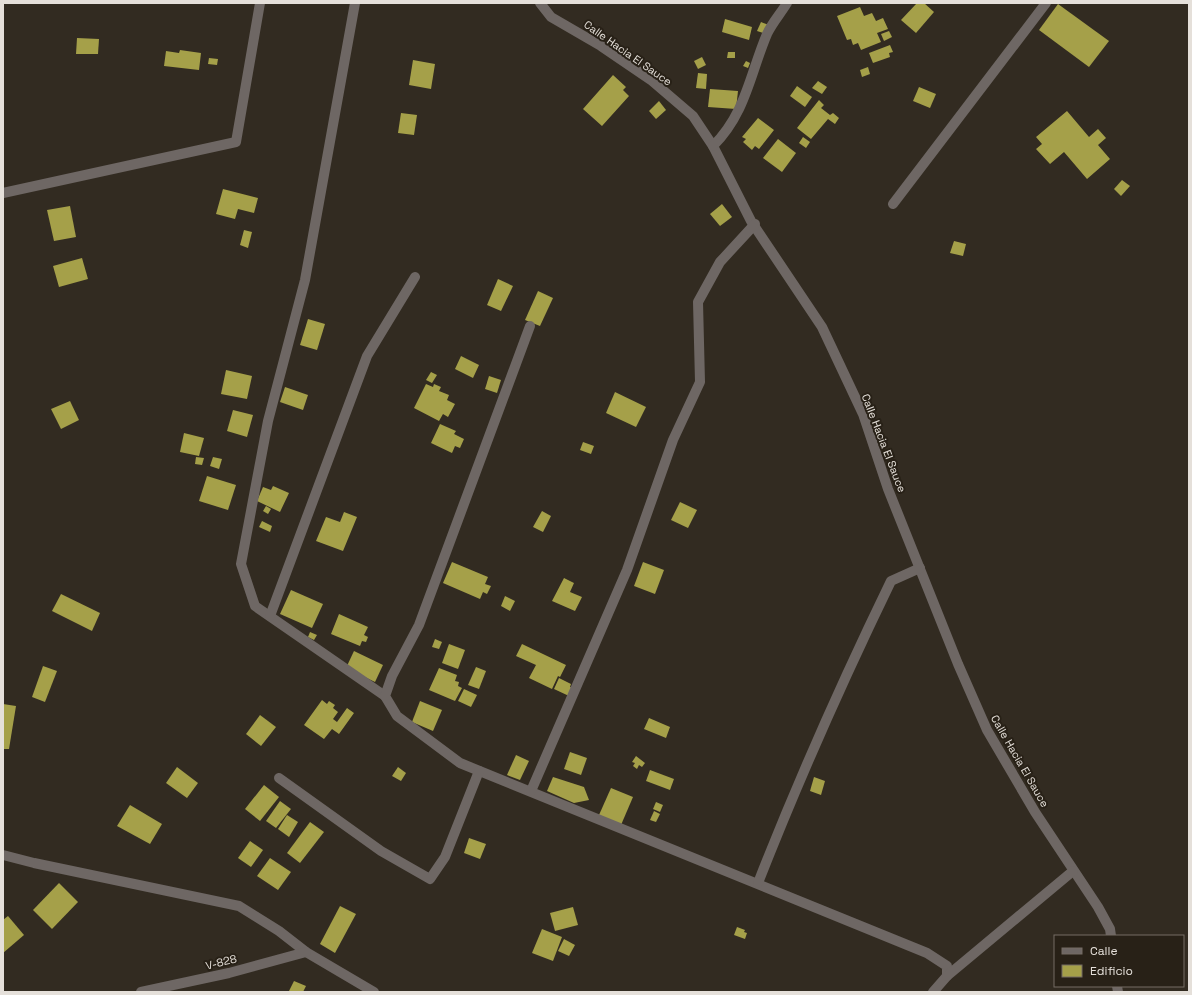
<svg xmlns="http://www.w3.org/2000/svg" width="1192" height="995" viewBox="0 0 1192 995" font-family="'Space Grotesk',sans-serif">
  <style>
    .building { fill: #a5a049 }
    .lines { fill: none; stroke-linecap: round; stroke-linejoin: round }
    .minor { stroke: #6e6764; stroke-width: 10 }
    .labels { text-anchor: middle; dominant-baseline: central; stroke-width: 4; stroke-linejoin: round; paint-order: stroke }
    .street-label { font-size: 11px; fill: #e5e0da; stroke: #282117 }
  </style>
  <rect width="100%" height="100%" fill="#322b21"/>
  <g class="building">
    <polygon points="917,3 924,3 934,12 916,33 901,20"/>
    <polygon points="1058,4 1109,41 1089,67 1039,30"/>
    <polygon points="860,7 864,16 872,13 876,21 883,18 888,29 877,33 881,42 861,50 858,43 853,45 851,39 847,40 837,16"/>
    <polygon points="725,19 752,27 749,40 722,32"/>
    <polygon points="761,22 769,25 766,34 757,31"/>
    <polygon points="889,31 892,37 884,41 881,34"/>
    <polygon points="77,38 99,39 98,54 76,54"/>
    <polygon points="890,45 893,52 889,53 890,57 873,63 869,53"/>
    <polygon points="180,50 201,53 199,70 164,66 166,51 179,53"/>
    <polygon points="728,52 735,52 735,58 727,58"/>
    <polygon points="702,57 706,65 698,69 694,61"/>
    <polygon points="209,58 218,59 217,65 208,64"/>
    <polygon points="413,60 435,64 431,89 409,85"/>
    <polygon points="746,61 750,63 748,68 743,66"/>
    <polygon points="868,67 870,74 862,77 860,70"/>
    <polygon points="698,73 707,74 706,89 696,88"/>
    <polygon points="613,75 626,87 623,90 629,96 602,126 583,109"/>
    <polygon points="818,81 827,87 822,94 812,88"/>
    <polygon points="797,86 812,97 805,107 790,96"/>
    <polygon points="919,87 936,94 930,108 913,101"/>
    <polygon points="710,89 738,91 736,109 708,107"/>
    <polygon points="819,100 824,105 821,108 830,115 833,113 839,118 835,124 828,119 811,139 797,128"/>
    <polygon points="659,101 666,110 656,119 649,111"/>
    <polygon points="1067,111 1089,137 1098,129 1106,138 1098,145 1110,159 1087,179 1064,152 1050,164 1036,149 1042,144 1036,137"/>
    <polygon points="401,113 417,115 414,135 398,133"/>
    <polygon points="758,118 774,130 759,149 755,146 752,150 743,142 746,139 742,137"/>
    <polygon points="803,137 810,142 806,148 799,143"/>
    <polygon points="778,139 796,153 782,172 763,158"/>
    <polygon points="1122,180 1130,186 1121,196 1114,189"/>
    <polygon points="223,189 258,198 254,213 238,209 235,219 216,214"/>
    <polygon points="722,204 732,217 720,226 710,214"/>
    <polygon points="70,206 76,237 54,241 47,210"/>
    <polygon points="244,230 252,232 248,248 240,245"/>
    <polygon points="954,241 966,244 963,256 950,253"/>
    <polygon points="82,258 88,279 59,287 53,266"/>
    <polygon points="498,279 513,286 501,311 487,305"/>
    <polygon points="538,291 553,298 540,326 525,320"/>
    <polygon points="308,319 325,324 317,350 300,345"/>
    <polygon points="461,356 479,365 473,378 455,369"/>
    <polygon points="226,370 252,376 247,399 221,394"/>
    <polygon points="431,372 437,375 432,383 426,380"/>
    <polygon points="489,376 501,380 497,393 485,389"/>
    <polygon points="426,384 433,387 434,384 441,387 439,391 449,395 447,400 455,404 448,417 443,414 439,421 414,408"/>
    <polygon points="285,387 308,395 303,410 280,402"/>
    <polygon points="615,392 646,407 636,427 606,413"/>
    <polygon points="70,401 79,420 61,429 51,409"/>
    <polygon points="233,410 253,415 247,437 227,431"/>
    <polygon points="440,424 456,431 454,434 464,439 460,448 455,446 452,453 431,443"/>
    <polygon points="184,433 204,438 199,456 180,452"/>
    <polygon points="583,442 594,446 591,454 580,450"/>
    <polygon points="196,457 204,458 202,465 195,464"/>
    <polygon points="213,457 222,459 219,469 210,466"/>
    <polygon points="207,476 236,485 228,510 199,501"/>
    <polygon points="273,486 289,493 280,512 257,501 263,487 271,490"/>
    <polygon points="680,502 697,510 688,528 671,520"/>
    <polygon points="266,506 271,509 268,514 263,511"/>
    <polygon points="542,511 551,516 543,532 533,527"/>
    <polygon points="344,512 357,517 343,551 316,541 326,517 340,522"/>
    <polygon points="262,521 272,526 270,532 259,527"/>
    <polygon points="452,562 488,577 485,584 491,586 487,594 483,592 480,599 443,583"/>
    <polygon points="643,562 664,570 655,594 634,586"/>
    <polygon points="564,578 574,583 570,592 582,597 575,611 552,601"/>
    <polygon points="291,590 323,604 312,628 280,614"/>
    <polygon points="61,594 100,613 92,631 52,611"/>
    <polygon points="505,596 515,601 510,611 501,606"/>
    <polygon points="339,614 368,627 364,635 368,637 366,642 362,641 360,646 331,634"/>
    <polygon points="310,632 317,635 314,640 308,637"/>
    <polygon points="435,639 442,642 439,649 432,647"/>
    <polygon points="449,644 465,650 458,669 442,663"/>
    <polygon points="522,644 566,665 560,677 558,676 552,689 529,678 536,665 516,656"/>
    <polygon points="354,651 383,665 375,682 346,668"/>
    <polygon points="43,666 57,671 45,702 32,697"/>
    <polygon points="476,667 486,671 479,689 468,685"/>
    <polygon points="439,668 457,675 455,681 459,682 458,686 462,688 455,701 429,690"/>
    <polygon points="559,678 571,684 570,687 573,688 569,696 554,689"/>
    <polygon points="464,689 477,695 471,707 458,701"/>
    <polygon points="322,700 327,704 329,701 335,705 333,708 338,712 333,719 337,722 347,708 354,713 339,734 332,729 324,739 304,725"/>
    <polygon points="420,701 442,710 433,731 412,722"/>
    <polygon points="3,704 16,706 9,749 3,749"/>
    <polygon points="260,715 276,727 261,746 246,734"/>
    <polygon points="649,718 670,727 666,738 644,729"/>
    <polygon points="570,752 587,758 581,775 564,769"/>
    <polygon points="516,755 529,761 520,780 507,775"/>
    <polygon points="636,756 645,763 642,767 639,765 637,769 633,766 635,763 632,762"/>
    <polygon points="177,767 198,783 187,798 166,783"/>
    <polygon points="398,767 406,773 401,781 392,776"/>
    <polygon points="650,770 674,779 670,790 646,781"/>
    <polygon points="553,777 584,787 589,800 574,803 547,791"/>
    <polygon points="814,777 825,781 821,795 810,791"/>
    <polygon points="264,785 279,797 260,821 245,809"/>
    <polygon points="611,788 633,797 621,825 599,815"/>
    <polygon points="280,801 291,809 276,828 266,821"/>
    <polygon points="656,802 663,805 660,812 653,809"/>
    <polygon points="130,805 162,824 150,844 117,826"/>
    <polygon points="654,811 660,814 656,822 650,820"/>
    <polygon points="287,815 298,822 289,837 278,829"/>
    <polygon points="310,822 324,832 300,863 287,853"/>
    <polygon points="469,838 486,844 480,859 464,853"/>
    <polygon points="250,841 263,850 251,867 238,858"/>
    <polygon points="270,858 291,872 278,890 257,876"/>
    <polygon points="59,883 78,902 52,929 33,910"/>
    <polygon points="340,906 356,914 335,953 320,944"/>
    <polygon points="573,907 578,925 555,931 550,913"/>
    <polygon points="8,916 24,935 3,953 3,920"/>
    <polygon points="737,927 745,930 744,932 747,933 745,939 734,935"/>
    <polygon points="542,929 562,937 553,961 532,953"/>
    <polygon points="564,939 575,945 569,956 558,951"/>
    <polygon points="294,981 306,986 303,992 289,991"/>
  </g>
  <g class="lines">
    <g class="minor">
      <polyline points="355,3 305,280 268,421 241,564 255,606 385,696"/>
      <polyline points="540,3 551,17 601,46 651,80 693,116 713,146 751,221 822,327 863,414 888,489 958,664 987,730 1035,812 1098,907 1110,929 1111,936"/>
      <path d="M713,146C746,113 750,74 767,34C772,23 781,13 787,3"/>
      <polyline points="3,193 236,142 260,3"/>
      <polyline points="893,204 1046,3"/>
      <polyline points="530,326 419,625 392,676 385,696 397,716 460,763 927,953 947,966 947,976 933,992"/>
      <polyline points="270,616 367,356 415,277"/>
      <polyline points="279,778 381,851 430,879 445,857 479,771"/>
      <polyline points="531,791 627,570 673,440 700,382 698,302 720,262 755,224"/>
      <polyline points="3,855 34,863 239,906 279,931 306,952 374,992"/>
      <path d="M758,883C798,781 843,680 891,581L920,568"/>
      <polyline points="947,976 1073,871"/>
      <polyline points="1117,986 1118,992"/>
      <polyline points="141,992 229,973 306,952"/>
    </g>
  </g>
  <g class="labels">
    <g class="street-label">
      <text transform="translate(628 53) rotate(35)">Calle Hacia El Sauce</text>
      <text transform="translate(884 443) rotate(69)">Calle Hacia El Sauce</text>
      <text transform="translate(1020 761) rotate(60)">Calle Hacia El Sauce</text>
      <text transform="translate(221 962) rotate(-14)">V-828</text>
    </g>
  </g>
  <rect width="1192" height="995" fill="none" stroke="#e5e0da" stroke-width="8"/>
  <rect x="1054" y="935" width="130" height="52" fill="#282117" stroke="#746d65"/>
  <rect x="1062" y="948" width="20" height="6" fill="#6e6764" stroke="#746d65"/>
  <text x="1090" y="955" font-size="12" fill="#e5e0da">Calle</text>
  <rect x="1062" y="965" width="20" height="12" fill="#a5a049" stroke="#746d65"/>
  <text x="1090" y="975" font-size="12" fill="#e5e0da">Edificio</text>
</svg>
